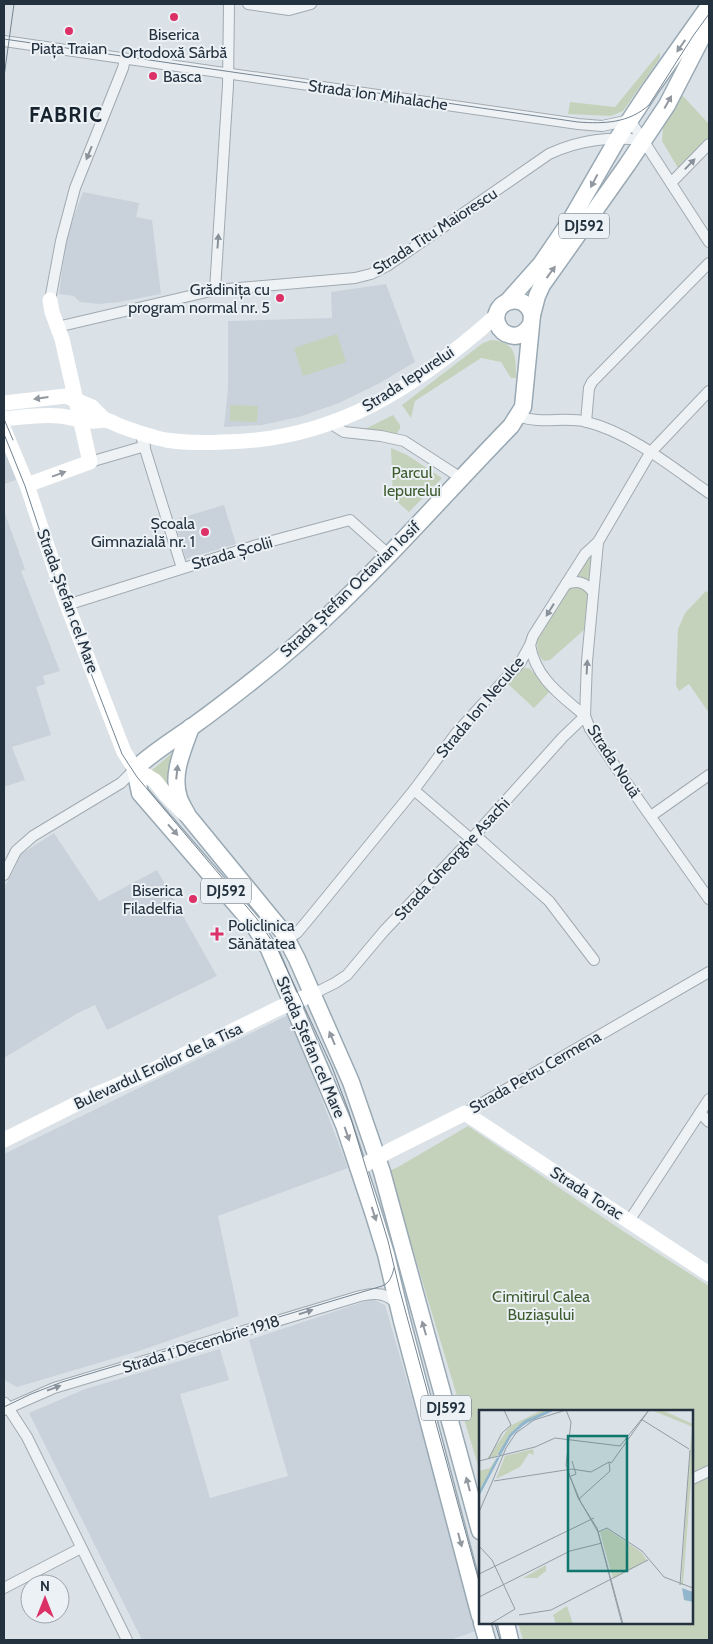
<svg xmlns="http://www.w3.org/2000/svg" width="713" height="1644" viewBox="0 0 713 1644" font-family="Cabin,sans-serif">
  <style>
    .built { fill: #c9d2da }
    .green { fill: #c5d2bb }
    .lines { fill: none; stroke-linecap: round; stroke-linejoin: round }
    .street-casing { stroke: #a0aab1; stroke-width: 12 }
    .primary-casing { stroke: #99a9b4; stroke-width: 19 }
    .street { stroke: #eef2f5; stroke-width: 10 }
    .secondary { stroke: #fff; stroke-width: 15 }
    .primary { stroke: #fff; stroke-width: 16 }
    .tram { stroke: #738492; stroke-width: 1 }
    .oneway { fill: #92989f }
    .oneway2 { fill: #89929a }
    .poi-dot { fill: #db3167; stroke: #ebf1f5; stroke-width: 2 }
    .labels { text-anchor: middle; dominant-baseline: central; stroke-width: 4; stroke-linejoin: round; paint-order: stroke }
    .shield { fill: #ebf1f5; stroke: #606b76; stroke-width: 1 }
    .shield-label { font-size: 15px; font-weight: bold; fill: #24323f }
    .poi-label { font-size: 16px; fill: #24323f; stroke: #ebf1f5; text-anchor: end }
    .street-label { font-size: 16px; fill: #24323f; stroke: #ebf1f5 }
    .park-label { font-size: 16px; fill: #3f5c30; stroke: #ebf1f5 }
    .district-label { font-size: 21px; font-weight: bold; letter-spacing: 1px; fill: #16232f; stroke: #ebf1f5 }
    .inset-river { fill: none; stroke: #92b7cc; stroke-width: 2.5 }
    .inset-road { fill: none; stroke: #929ca4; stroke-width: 1 }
    .view { fill: #0f766e; fill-opacity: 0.15; stroke: #0f766e; stroke-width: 2.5 }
    .inset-edge { fill: none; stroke: #24323f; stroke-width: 2.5 }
  </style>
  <rect width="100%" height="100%" fill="#dbe2e7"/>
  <g class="built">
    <polygon points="83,192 139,203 136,217 152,220 161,294 119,302 99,304 80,302 74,296 59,294 67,235"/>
    <polygon points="386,284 415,362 378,384 339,403 299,417 262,425 224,427 228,388 228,321 332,318 331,292"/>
    <polygon points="4,447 16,480 4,484"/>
    <polygon points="224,505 236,544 186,559 174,520"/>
    <polygon points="4,511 25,569 21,571 60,671 43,676 45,684 36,687 51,735 12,747 25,780 4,787"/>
    <polygon points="54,833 99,901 157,870 217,976 107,1030 95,1005 78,1013 4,1058 4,887 14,870 21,854"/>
    <polygon points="288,1015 314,1079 348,1168 218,1216 239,1316 139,1351 17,1387 4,1380 4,1154"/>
    <polygon points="372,1299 385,1305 419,1422 476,1631 450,1640 142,1640 29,1413 85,1389 220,1349 229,1380 180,1394 210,1498 288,1476 249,1340"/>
  </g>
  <g class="green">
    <polygon points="660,52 660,58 623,111 611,116 568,114 570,102 615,107"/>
    <polygon points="680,93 709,124 709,137 678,168 662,141 663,128"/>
    <polygon points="337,334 346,362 303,376 294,348"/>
    <path d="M491,340C517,342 516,357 516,378H511L501,362L481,358L415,401L411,418L402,405L483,343Z"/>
    <polygon points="230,405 258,406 257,422 230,421"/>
    <polygon points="393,415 400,425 400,429 396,434 363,430"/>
    <polygon points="391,448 407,455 442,478 409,512 393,498"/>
    <path d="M589,556L592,558L584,630L550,660L544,661C537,656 537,647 537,639L582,565Z"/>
    <polygon points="706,591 709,593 709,713 689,684 679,691 676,686 678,629 685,613"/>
    <polygon points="523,668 529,668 551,690 534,708 508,684"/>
    <polygon points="177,749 172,791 152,770"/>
    <polygon points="468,1126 623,1231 709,1286 709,1640 523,1640 518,1623 692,1623 692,1412 480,1412 480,1472 389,1171 398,1167"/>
  </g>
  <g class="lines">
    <g class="street-casing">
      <g id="street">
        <polyline points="248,4 289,10 311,4"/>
        <polyline points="4,41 578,124 602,126 630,120 709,242"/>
        <polyline points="671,183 709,144"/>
        <polyline points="215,290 228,85 229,4"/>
        <polyline points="50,300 61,241 75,188 123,68 125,59"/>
        <path d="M57,327L215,290L355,278L371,274L387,266L549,154C581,139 609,137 644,140"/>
        <path d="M519,416C541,425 565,416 587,422C631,433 673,468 709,493"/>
        <polyline points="586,422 589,388 592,382 709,263"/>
        <polyline points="331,424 344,432 381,436 404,441 461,478"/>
        <polyline points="140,433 182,568"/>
        <polyline points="90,462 145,446"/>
        <polyline points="598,542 587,661 585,716 590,729 624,779 709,899"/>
        <path d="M566,584C578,580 585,582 593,592"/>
        <polyline points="67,605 257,545 350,520 388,554"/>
        <path d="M530,645C536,679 561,695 585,716"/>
        <polyline points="414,790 471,839"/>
        <polyline points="651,816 709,775"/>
        <polyline points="475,835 549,901 594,960"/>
        <polyline points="4,875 16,851 33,836 121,783 135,769"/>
        <polyline points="287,939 297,933 312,915 414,790 457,732 520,663 530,645 533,636 585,554 598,542 650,453 709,391"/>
        <polyline points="313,994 335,983 347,975 384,931 475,835 563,737 585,716"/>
        <polyline points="465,1113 709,972"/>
        <polyline points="700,1113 709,1122"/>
        <polyline points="629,1221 709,1099"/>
        <polyline points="5,1403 27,1437 127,1640"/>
        <path d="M4,1410L54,1388L360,1296C376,1292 387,1293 398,1305"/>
        <polyline points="692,1479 709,1471"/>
        <polyline points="4,1588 81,1548"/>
      </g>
    </g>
    <g class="primary-casing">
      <g id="primary">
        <polyline points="508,301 541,264 569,223 618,138 651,88 709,6"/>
        <polyline points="532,315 537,296 542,285 627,165 667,105 701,39 709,28"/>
        <path d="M191,727C183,750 171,774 179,798C181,804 185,810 188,816L283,932L297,959L351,1082L382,1172L480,1531"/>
        <path d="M480,1616L402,1321L386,1254L373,1212L344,1125L269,949L253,924L140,793L135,769C153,752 173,740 193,726C222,705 250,683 277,661C362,590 434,505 511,426L523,407L532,315C524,288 488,303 498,325C500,330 505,334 510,335C518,338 525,333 530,326"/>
        <polyline points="482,1623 487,1640"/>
        <polyline points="506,1623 510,1640"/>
      </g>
    </g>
    <use href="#street" class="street"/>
    <g class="secondary">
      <polyline points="4,403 66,396 92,407 105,420"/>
      <path d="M4,419C22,417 42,414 60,416C70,417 80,421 90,421C95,422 100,420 105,420C111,421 117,425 123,427C137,432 151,437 166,440C185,443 204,443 223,442C335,441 416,387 497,315"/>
      <polyline points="4,430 27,485 64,597 124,752 135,769 155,781 167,796 185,814"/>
      <polyline points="27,485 90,462 62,339 52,312 50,300"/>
      <polyline points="4,1140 90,1097 147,1073 279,1008 313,994"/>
      <polyline points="359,1168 391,1150 465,1113 709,1274"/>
    </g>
    <use href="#primary" class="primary"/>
    <g class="tram">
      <path d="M4,39L578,122C604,124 629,123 649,105L693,36L709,14"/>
      <polyline points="4,77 14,4"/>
      <polyline points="4,419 13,440"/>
      <polyline points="4,434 25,486 62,598 122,754 137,777 257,919 278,950 332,1067 349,1112 388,1241 400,1291 480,1585"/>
      <path d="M4,1407L31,1394L62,1382L382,1286C390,1283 392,1276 394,1268"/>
      <polyline points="495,1623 500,1640"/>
    </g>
  </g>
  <defs><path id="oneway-solid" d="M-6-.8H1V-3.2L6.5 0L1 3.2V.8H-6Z" transform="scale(1.25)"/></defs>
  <g class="oneway">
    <use href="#oneway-solid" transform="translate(681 46) rotate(125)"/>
    <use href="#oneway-solid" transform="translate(668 102) rotate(-61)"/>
    <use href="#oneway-solid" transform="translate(594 181) rotate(118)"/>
    <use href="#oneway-solid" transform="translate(551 272) rotate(-54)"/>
    <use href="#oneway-solid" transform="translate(41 398) rotate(172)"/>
    <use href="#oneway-solid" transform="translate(59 474) rotate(-20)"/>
    <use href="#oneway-solid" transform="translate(177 772) rotate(-84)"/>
    <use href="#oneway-solid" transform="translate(173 830) rotate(48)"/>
    <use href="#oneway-solid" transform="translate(332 1038) rotate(-113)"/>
    <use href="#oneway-solid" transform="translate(347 1134) rotate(71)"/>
    <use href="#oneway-solid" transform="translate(374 1214) rotate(72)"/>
    <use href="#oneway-solid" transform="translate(424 1328) rotate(-106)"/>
    <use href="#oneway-solid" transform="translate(468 1484) rotate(-105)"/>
    <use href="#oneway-solid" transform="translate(460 1540) rotate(75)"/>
  </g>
  <g class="oneway2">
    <use href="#oneway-solid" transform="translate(89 153) rotate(112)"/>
    <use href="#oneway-solid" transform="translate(690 164) rotate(-46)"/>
    <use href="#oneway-solid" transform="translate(218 241) rotate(-86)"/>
    <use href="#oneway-solid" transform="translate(550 610) rotate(122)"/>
    <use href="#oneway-solid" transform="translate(587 667) rotate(-87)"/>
    <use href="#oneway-solid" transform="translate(306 1312) rotate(-17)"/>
    <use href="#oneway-solid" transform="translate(54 1388) rotate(-20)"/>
  </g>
  <g class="poi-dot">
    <circle cx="174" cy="17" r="5"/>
    <circle cx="69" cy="31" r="5"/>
    <circle cx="153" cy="76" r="5"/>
    <circle cx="280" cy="298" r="5"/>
    <circle cx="205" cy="532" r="5"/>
    <circle cx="193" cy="899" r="5"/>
    <path d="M214.5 926.5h5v5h5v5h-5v5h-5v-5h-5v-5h5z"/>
  </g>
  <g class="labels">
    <g class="shield">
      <rect x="559" y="213.5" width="50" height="25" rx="4"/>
      <rect x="201" y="878.5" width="50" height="25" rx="4"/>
      <rect x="421" y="1395.5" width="50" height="25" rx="4"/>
    </g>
    <g class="shield-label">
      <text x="584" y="226">DJ592</text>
      <text x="226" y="891">DJ592</text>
      <text x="446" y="1408">DJ592</text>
    </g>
    <g class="poi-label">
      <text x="174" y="34" text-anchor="middle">Biserica<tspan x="174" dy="18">Ortodoxă Sârbă</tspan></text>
      <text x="69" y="48" text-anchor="middle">Piața Traian</text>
      <text x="163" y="76" text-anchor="start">Basca</text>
      <text x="270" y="289">Grădinița cu<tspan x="270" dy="18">program normal nr. 5</tspan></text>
      <text x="195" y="523">Școala<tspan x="195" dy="18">Gimnazială nr. 1</tspan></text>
      <text x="183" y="890">Biserica<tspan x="183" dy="18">Filadelfia</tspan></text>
      <text x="228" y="925" text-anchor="start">Policlinica<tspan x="228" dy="18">Sănătatea</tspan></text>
    </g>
    <g class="street-label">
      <text transform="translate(378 95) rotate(8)">Strada Ion Mihalache</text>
      <text transform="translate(435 231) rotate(-33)">Strada Titu Maiorescu</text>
      <text transform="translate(408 379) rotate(-33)">Strada Iepurelui</text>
      <text transform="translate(232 553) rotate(-16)">Strada Școlii</text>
      <text transform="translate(350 589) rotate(-44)">Strada Ștefan Octavian Iosif</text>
      <text transform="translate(68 601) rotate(70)">Strada Ștefan cel Mare</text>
      <text transform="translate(480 707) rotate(-50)">Strada Ion Neculce</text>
      <text transform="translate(614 761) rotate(57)">Strada Nouă</text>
      <text transform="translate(452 859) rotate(-47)">Strada Gheorghe Asachi</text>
      <text transform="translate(311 1047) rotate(67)">Strada Ștefan cel Mare</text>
      <text transform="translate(158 1066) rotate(-25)">Bulevardul Eroilor de la Tisa</text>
      <text transform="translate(535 1072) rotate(-30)">Strada Petru Cermena</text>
      <text transform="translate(587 1193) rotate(33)">Strada Torac</text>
      <text transform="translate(201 1344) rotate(-17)">Strada 1 Decembrie 1918</text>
    </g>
    <g class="park-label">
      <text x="412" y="472">Parcul<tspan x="412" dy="18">Iepurelui</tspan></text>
      <text x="541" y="1296">Cimitirul Calea<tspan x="541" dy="18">Buziașului</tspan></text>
    </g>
    <g class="district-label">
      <text x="66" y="114">FABRIC</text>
    </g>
  </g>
  <g transform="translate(479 1410)">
    <rect width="214" height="214" fill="#dbe2e7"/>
    <path d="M63,0H70L39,16L18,46L8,49L31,16ZM172,0H183L214,14V17ZM212,25L214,45L204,175H202ZM54,39L55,45L50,43L41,57L17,69L26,46ZM17,48L10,65L0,81V61L11,58ZM128,119L162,142L168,150L134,169L121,122ZM67,155V161L58,168H44ZM88,196L94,214H77L74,205Z" fill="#c5d2bb"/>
    <path d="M70,0H76L50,11L32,26L0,86L31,24L46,10ZM203,178L214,182V192L205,190Z" fill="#92b7cc"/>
    <path class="inset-river" d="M214,23V50M20,45L31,26L43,14L73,0M0,84L19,48"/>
    <path class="inset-road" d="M87,0L92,12L87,55L99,88L118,118L144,214M162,9L210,39M10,48L23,23L32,15L25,0M0,51L56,37L76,28L141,36L170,0M133,52L170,0M133,53L130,52L131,61L100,89L119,122L143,214M88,60L101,90M92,66L97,64L93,51M14,70L27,38L37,23L55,10L87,0M15,71L93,59L112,62L130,52M0,102L14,70M119,122L128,118L163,141L185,167L214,178M0,136L13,150L36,199L11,214M0,164L115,108M201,175L211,40M0,187L91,141L123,133M40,205L72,200L169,150"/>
    <path class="view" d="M89,26H148V161H89Z"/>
    <rect width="214" height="214" class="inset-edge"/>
  </g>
  <rect width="713" height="1644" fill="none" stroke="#24323f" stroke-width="10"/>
  <g transform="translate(45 1599)"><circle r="24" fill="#ebf1f5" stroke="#9ba5ac"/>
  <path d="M0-4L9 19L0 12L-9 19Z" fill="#db3167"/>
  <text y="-8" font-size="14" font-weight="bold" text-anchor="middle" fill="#24323f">N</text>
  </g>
</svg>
